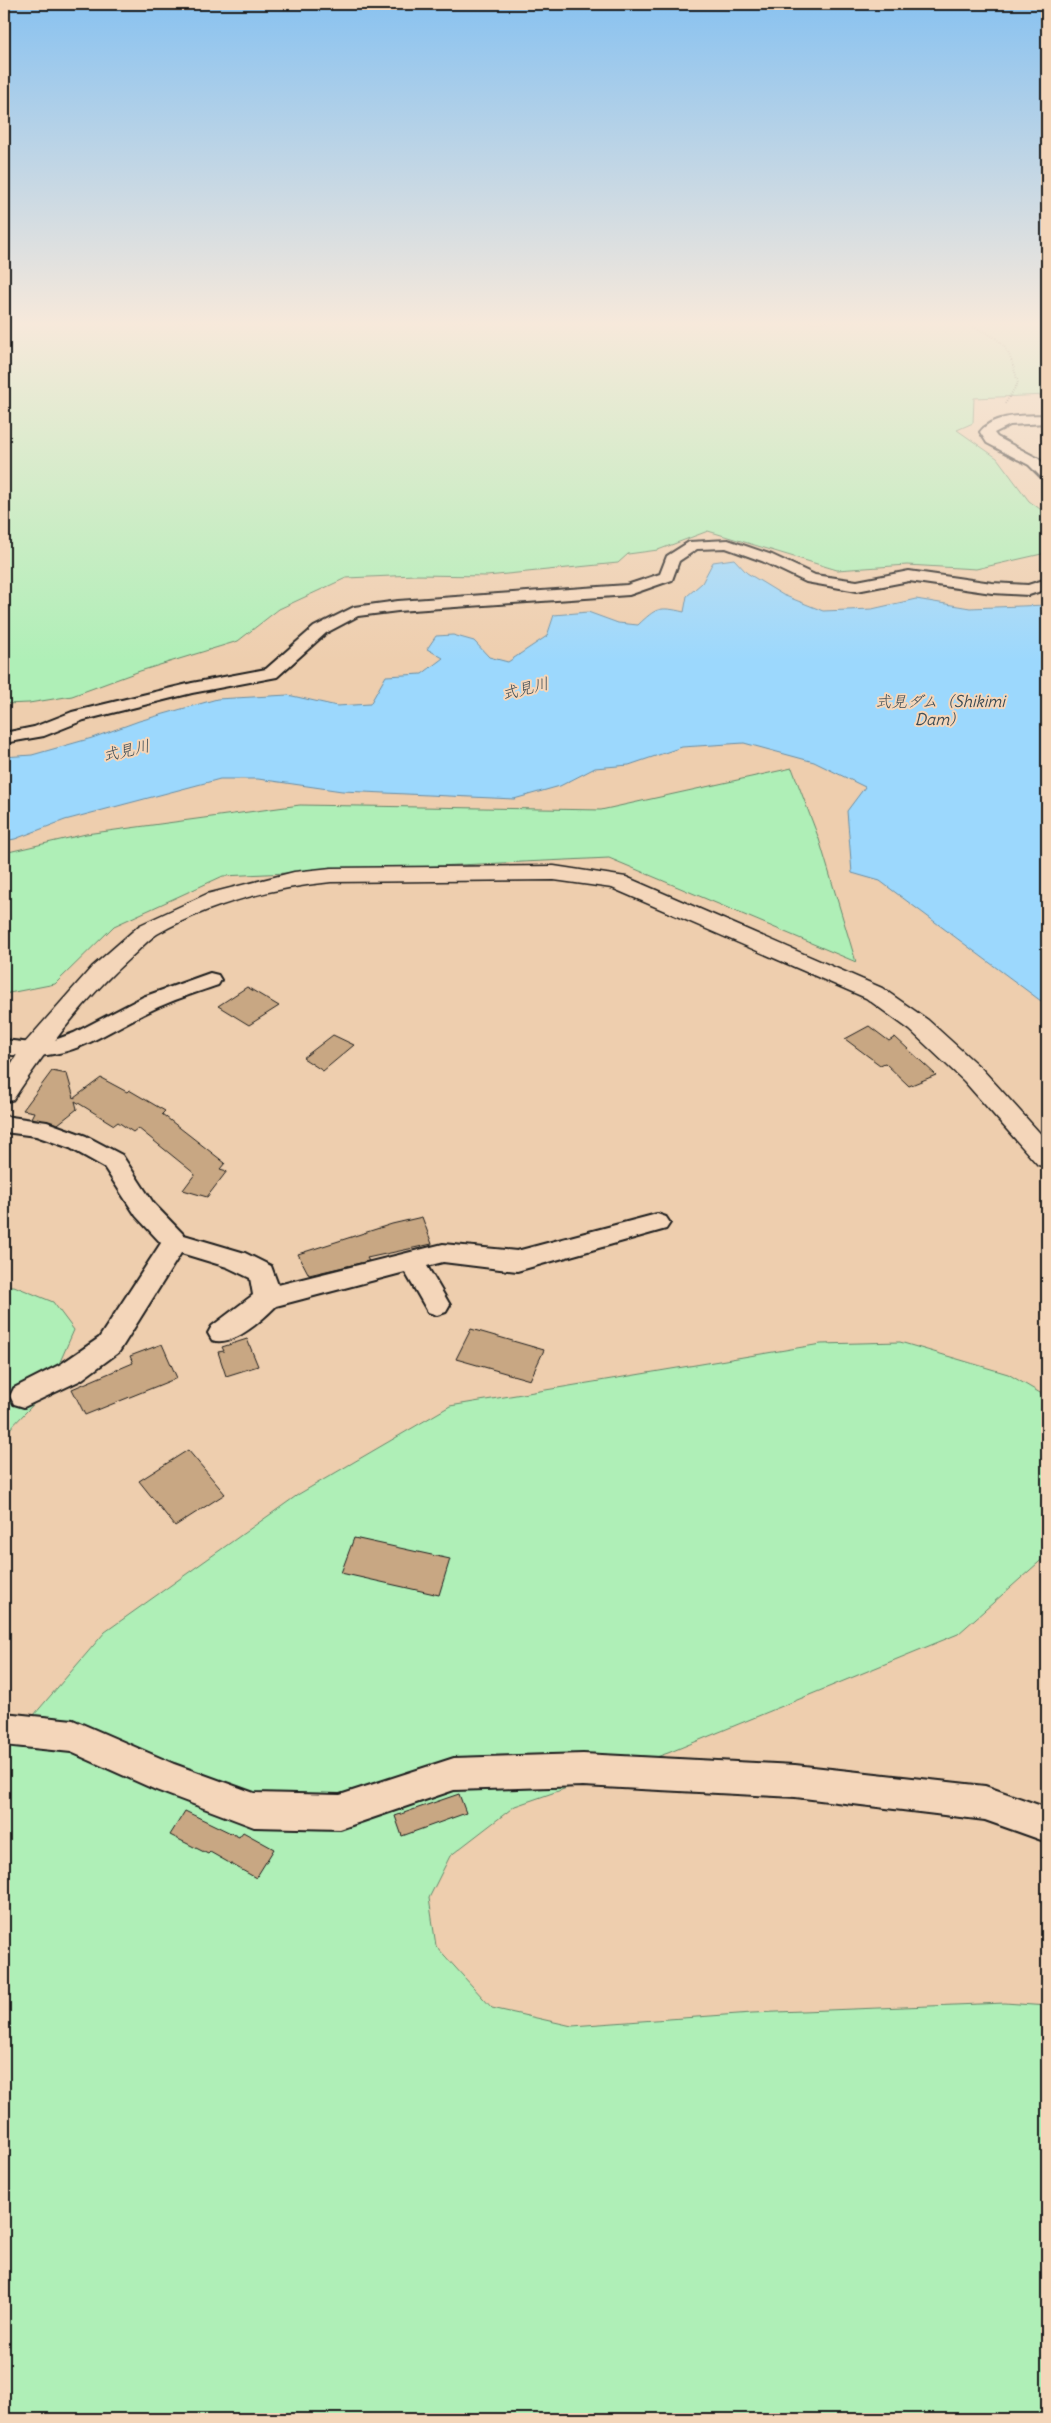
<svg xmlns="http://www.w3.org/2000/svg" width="1051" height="2423" viewBox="0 0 1051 2423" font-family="Delius,'Klee One',sans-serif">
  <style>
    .green { fill: #afefb7; stroke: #66866a }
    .water { fill: #9cd8fd; stroke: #698da3 }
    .building { fill: #c8a783; stroke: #1c1c1c }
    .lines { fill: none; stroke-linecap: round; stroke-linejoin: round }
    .minor-casing { stroke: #1c1c1c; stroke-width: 4 }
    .tertiary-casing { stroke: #1c1c1c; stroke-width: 3 }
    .path { stroke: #1c1c1c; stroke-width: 2; stroke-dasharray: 0.5 2; stroke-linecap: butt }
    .minor { fill: #f4d6ba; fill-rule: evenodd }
    .tertiary { fill: #f4d6ba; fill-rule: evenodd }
    .labels { text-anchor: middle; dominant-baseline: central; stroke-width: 4; stroke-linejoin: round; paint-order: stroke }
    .far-water-label { font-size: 16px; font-style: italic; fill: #3c4b54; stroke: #f4d6ba }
  </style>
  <rect width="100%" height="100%" fill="#eeceae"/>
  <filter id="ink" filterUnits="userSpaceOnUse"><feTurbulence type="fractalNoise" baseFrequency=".02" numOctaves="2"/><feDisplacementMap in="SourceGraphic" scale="10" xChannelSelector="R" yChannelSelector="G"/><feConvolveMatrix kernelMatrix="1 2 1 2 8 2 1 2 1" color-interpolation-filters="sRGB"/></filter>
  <g filter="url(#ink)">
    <g class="green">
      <polygon points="4,322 1047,322 1047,395 974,398 973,423 957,430 997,458 1029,501 1047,514 1047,550 1046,553 976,569 907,565 837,570 708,531 658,550 628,554 618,563 487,576 415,575 346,578 279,609 238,641 140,671 72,696 29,703 4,704"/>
      <polygon points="792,768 819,839 856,962 609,858 223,876 114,926 55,984 4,994 4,853 86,834 300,805 601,810"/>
      <polygon points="4,1286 14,1286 53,1302 74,1330 48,1389 4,1435"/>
      <polygon points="900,1342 1008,1374 1047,1397 1047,1555 958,1634 668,1753 515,1806 450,1856 429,1898 436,1946 492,2008 572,2026 752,2013 1005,2003 1047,2006 1047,2419 4,2419 4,1750 105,1632 299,1494 450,1406 821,1344"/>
    </g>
    <path class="water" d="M734,559L747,573L783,595L823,611L872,609L916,599L970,608L1047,605V1002L1041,1001L880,881L852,873L847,811L865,787L814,762L744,743L682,747L629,765L595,768L560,786L514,799L342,791L258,779H220L65,820L15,839L4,841V757L32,755L92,738L139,721L217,699L288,695L337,706L370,704L386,676L422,674L443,658L427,649L436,636L453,635L474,641L489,657L508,662L547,636L554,615L588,612L618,623L638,625C656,608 659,606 684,612L687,596L702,583L713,562Z"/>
    <g class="building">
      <polygon points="247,987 279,1006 249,1025 218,1006"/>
      <polygon points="869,1026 889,1041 895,1037 936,1075 909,1086 885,1063 880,1065 845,1039"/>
      <polygon points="333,1035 354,1045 323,1071 303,1058"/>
      <polygon points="52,1071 67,1074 74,1098 101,1078 127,1092 129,1090 165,1111 162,1114 225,1163 220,1169 227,1171 207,1197 183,1190 195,1174 138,1128 133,1132 118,1122 114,1125 75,1101 77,1109 58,1124 31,1118 34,1112 23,1110"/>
      <polygon points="422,1217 432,1244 367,1258 369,1261 309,1275 298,1254 392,1224"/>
      <polygon points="471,1329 544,1350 530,1380 456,1359"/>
      <polygon points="247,1339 258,1366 226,1376 218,1352 224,1351 222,1347"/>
      <polygon points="162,1344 177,1378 85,1415 72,1389 133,1363 130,1356"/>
      <polygon points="188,1450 225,1494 175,1526 139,1481"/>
      <polygon points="354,1538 450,1559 439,1595 341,1573"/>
      <polygon points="459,1794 466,1813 402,1836 395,1816"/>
      <polygon points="185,1811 239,1837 243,1832 274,1849 256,1878 210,1852 208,1854 170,1835"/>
    </g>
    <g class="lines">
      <g class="minor-casing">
        <g id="minor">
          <path d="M1047,415V423L1010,425L994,433L997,437L1039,459L1047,468V479L1042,478L1029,465L987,443L980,432C995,413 1026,416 1047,415Z"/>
          <polygon points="728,540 772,555 815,575 857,581 909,571 992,583 1028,585 1047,579 1047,589 1029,595 992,593 909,581 857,591 806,582 762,561 726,548 697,549 679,561 672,580 629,595 398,611 358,616 326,633 277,677 192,693 84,720 44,736 4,743 4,733 34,727 72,712 192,683 266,669 314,627 354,607 398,601 627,585 660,574 667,556 689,542"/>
          <path d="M210,973L218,975L221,980L218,985C195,993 172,1000 150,1011C95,1037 70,1064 4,1054V1040L32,1043L52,1041L74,1033L143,997Z"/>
          <path d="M4,1116L47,1122L86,1136L122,1155L154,1204L184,1235L245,1253L271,1266L278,1285L443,1244L517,1251L657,1214L666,1217L670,1223L666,1229L517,1271L443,1262L427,1266L450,1305L446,1312L437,1315L428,1312L405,1272L276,1306C261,1321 233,1347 212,1340L208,1333L212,1326L253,1295L250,1278L227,1267L181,1253L119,1352L81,1380L24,1407L14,1404L10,1396L14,1388L61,1364L99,1338L161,1243L136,1216L104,1167L70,1148L36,1136L4,1132Z"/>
          <polygon points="4,1713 73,1720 174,1764 254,1793 340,1795 454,1758 583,1754 795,1765 985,1786 1047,1808 1047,1842 985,1820 795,1797 583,1786 454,1790 340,1829 254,1827 156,1790 71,1752 4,1745"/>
        </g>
      </g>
      <g class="tertiary-casing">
        <path id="tertiary" d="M554,866L626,877L882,988L928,1020L982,1069L1047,1141V1167L1038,1165L964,1081L910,1030L866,998L612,888L554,880L331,882C271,888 210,904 157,934C148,940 140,949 131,957C85,998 47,1048 13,1100L4,1102V1075L24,1044L92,967L140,925L207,894L294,872L331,868Z"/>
      </g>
      <path class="path" d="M962,322C1002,339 1007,340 1018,383L1005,404"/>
      <use href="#minor" class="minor"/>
      <use href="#tertiary" class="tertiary"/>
    </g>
  </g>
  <linearGradient id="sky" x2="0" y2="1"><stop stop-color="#89c2f0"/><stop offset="0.49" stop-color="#f7e9db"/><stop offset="1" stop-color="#f7e9db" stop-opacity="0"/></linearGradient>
  <rect width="1051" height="661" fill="url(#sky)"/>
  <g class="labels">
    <g class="far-water-label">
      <text transform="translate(525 688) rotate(-14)">式見川</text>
      <text x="940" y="701">式見ダム（Shikimi<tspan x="940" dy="18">Dam）</tspan></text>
      <text transform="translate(126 750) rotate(-13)">式見川</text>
    </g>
  </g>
  <rect width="1051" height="2423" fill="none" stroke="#f4d6ba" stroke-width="20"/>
  <rect x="10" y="10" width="1031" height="2403" fill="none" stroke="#1c1c1c" stroke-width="2" filter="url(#ink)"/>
</svg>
